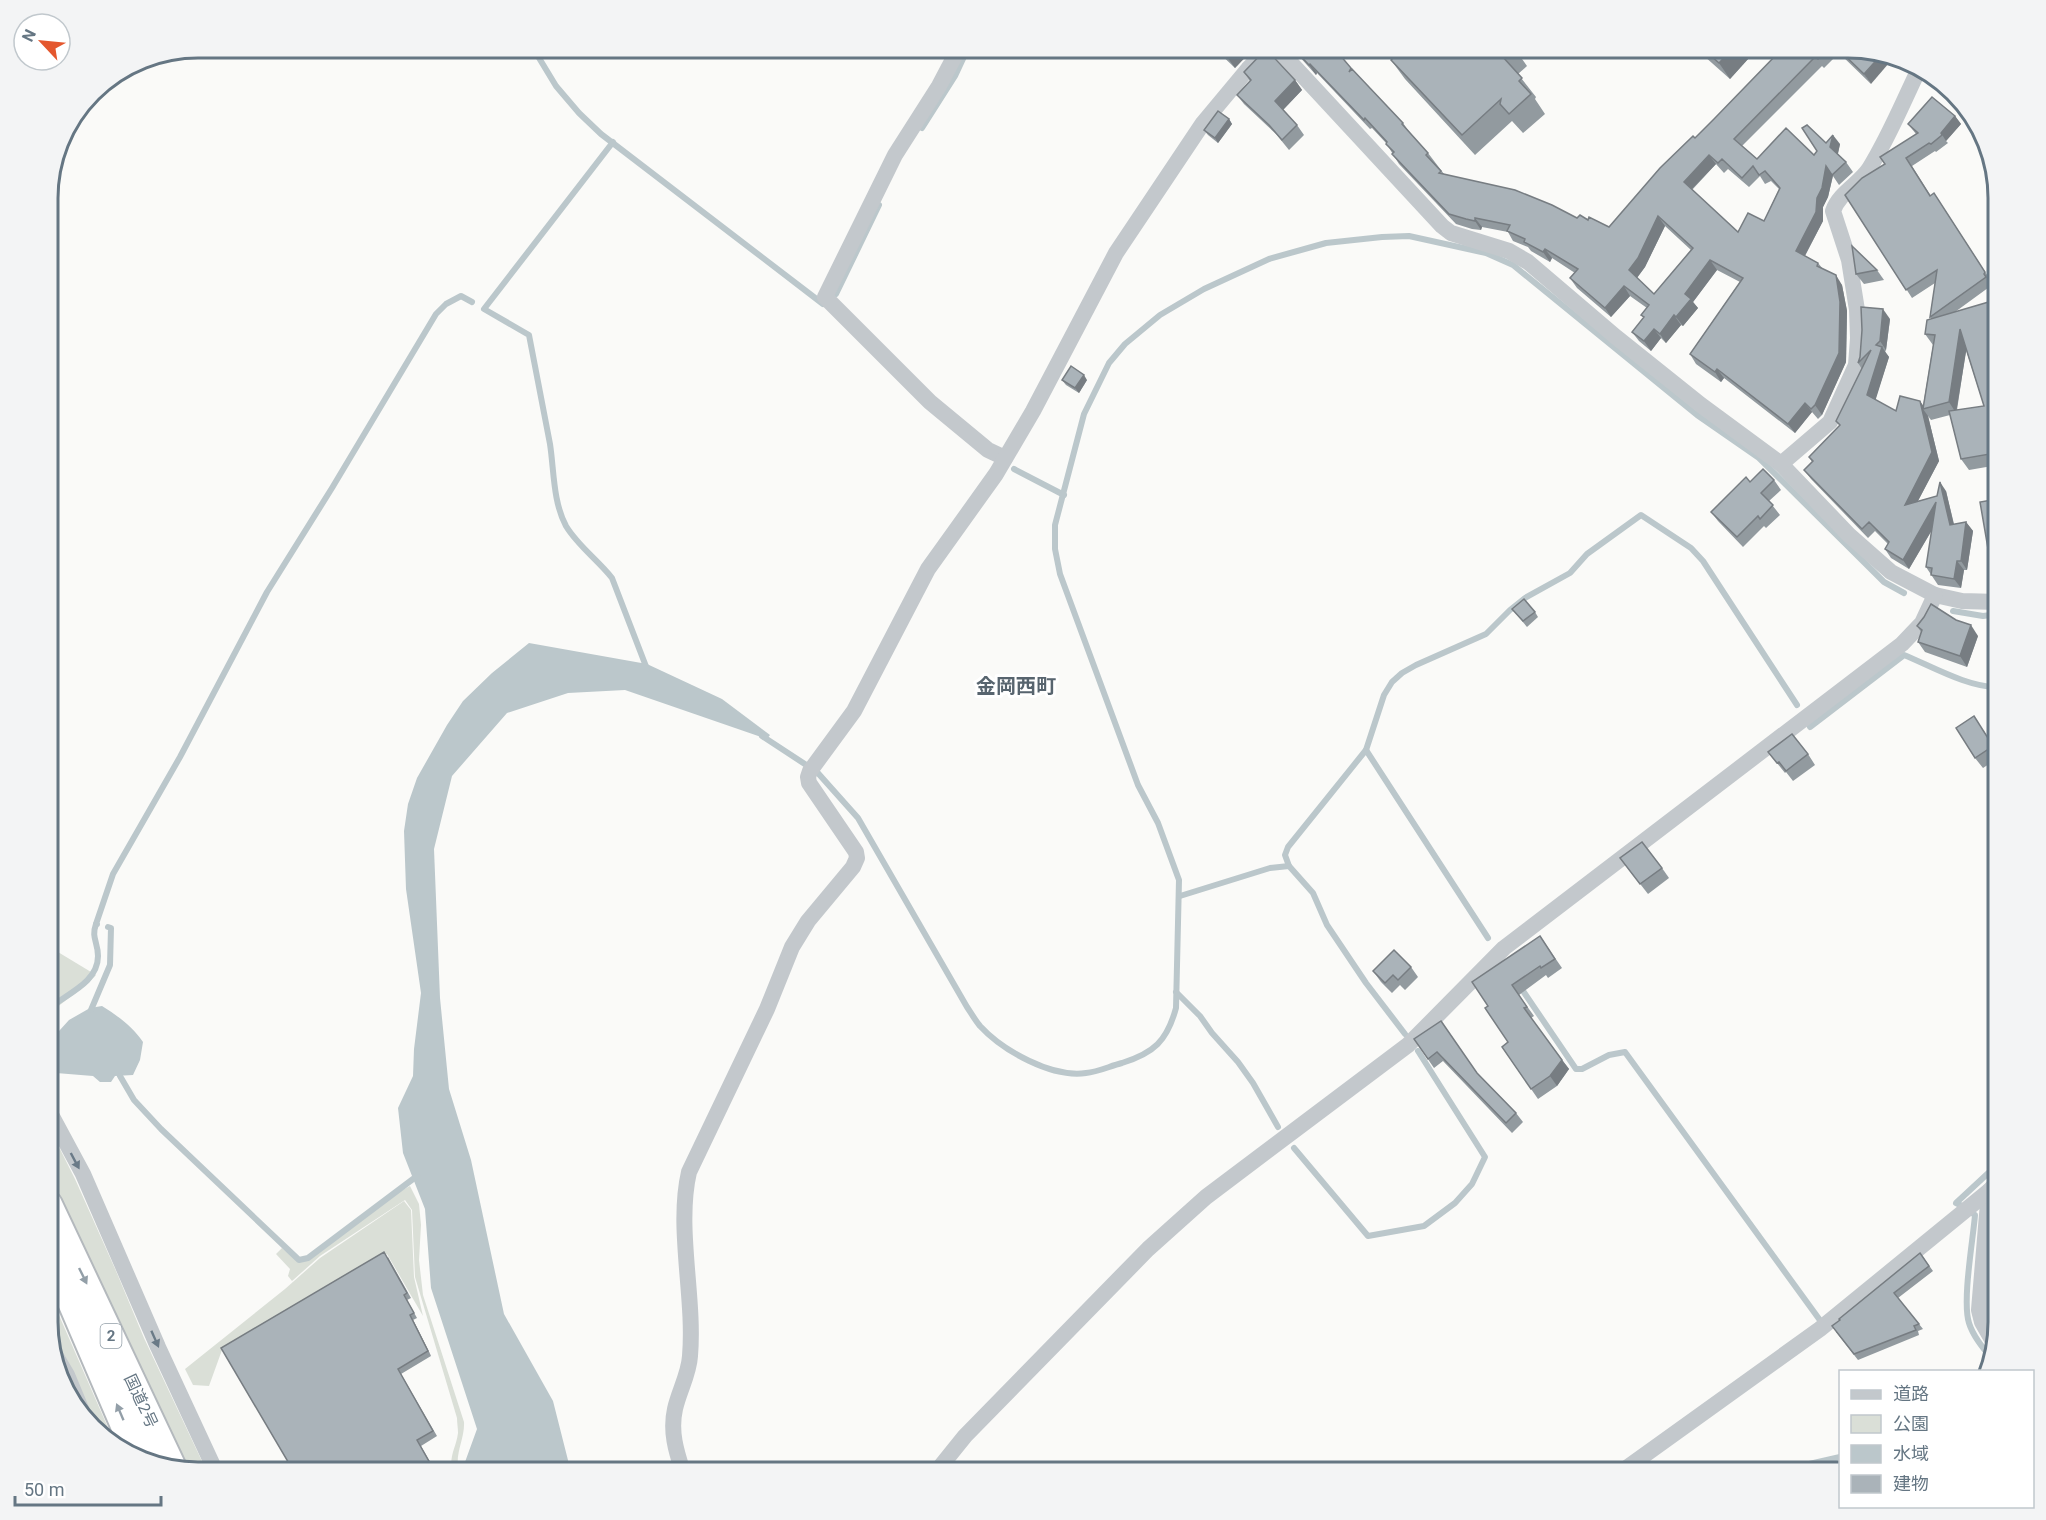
<svg xmlns="http://www.w3.org/2000/svg" width="2046" height="1520" viewBox="0 0 2046 1520" font-family="Roboto,'Noto Sans JP',sans-serif">
  <style>
    .green { fill: #dadfd7 }
    .water { fill: #bbc7cb }
    .lines { fill: none; stroke-linecap: round; stroke-linejoin: round }
    .stream { stroke: #bbc7cb; stroke-width: 6 }
    .trunk-casing { stroke: #b4b9bd; stroke-width: 32 }
    .minor { stroke: #c3c8cc; stroke-width: 16 }
    .trunk { stroke: #fff; stroke-width: 28 }
    .wall { fill: #929a9f; fill-rule: evenodd }
    .shaded-wall { fill: #777d82 }
    .building { fill: #aab3b9; stroke: #777d82; stroke-width: 1.5; fill-rule: evenodd }
    .oneway { fill: #6a7a87 }
    .oneway2 { fill: #939fa8 }
    .labels { text-anchor: middle; dominant-baseline: central; stroke-width: 6; stroke-linejoin: round; paint-order: stroke }
    .shield { fill: #fff; stroke: #939fa8; stroke-width: 1.5 }
    .shield-label { font-size: 15px; font-weight: bold; fill: #657683 }
    .street-label { font-size: 16px; fill: #657683; stroke: #fff }
    .quarter-label { font-size: 20px; font-weight: bold; fill: #57646e; stroke: #fff }
    .rim { fill: none; stroke: #657683; stroke-width: 3 }
  </style>
  <rect width="100%" height="100%" fill="#fafaf8"/>
  <g class="green">
    <polygon points="1924,71 1939,79 1983,133 1921,77"/>
    <path d="M48,946L96,975C82,991 63,1000 48,1016Z"/>
    <polygon points="48,1125 75,1179 116,1271 144,1338 207,1472 188,1470 133,1349 48,1176"/>
    <path d="M410,1186L419,1204L421,1225L419,1260L423,1295L464,1422C465,1439 454,1454 459,1472H452C449,1455 456,1448 458,1433C458,1428 457,1423 457,1418L415,1277L412,1210L405,1200L320,1256L292,1281L288,1276L290,1269L276,1254L282,1248L299,1262L308,1260L399,1192Z"/>
    <polygon points="1998,1200 1998,1322 1996,1333 1990,1323 1986,1310 1994,1210"/>
    <polygon points="404,1201 411,1210 414,1277 423,1316 387,1254 222,1350 209,1386 193,1385 185,1369 285,1289 320,1258"/>
    <polygon points="48,1290 116,1446 107,1441 101,1434 48,1329"/>
  </g>
  <g class="water">
    <polygon points="529,643 647,664 722,699 770,735 767,739 625,690 568,693 507,713 452,776 434,849 440,998 449,1089 471,1160 504,1314 553,1401 571,1472 468,1472 465,1462 477,1429 431,1288 425,1209 403,1153 398,1108 413,1076 414,1049 421,993 406,889 404,831 408,804 417,778 447,725 463,701 492,673"/>
    <path d="M102,1006C118,1016 133,1027 143,1042L140,1060L133,1075L115,1076L111,1082H100L93,1076L56,1073L48,1051L50,1041L69,1020L90,1008Z"/>
  </g>
  <g class="lines">
    <g class="stream">
      <polyline points="533,48 556,86 579,113 601,134 823,304"/>
      <polyline points="922,128 955,76 968,48"/>
      <path d="M613,142L484,309L529,335C536,371 543,408 550,444C554,470 553,502 566,526C578,546 598,560 612,578L647,669"/>
      <polyline points="836,294 879,205"/>
      <polyline points="1014,469 1064,495"/>
      <polyline points="1953,611 1983,616 1998,614"/>
      <path d="M1809,725L1810,727L1904,655C1931,666 1969,688 1998,687"/>
      <path d="M762,736L817,772L858,818L967,1007C971,1013 975,1020 980,1026C1003,1051 1052,1078 1086,1073C1098,1072 1110,1066 1122,1063C1154,1053 1167,1041 1176,1008L1179,880L1158,823L1138,785L1060,574L1055,549V525L1084,414L1109,363L1125,344L1160,315L1204,289L1269,259L1326,243L1382,237L1409,236L1486,253L1513,265L1697,415L1759,458L1884,582L1904,593"/>
      <polyline points="1366,750 1488,938"/>
      <polyline points="1289,866 1285,855 1288,847 1366,750 1384,695 1392,682 1402,673 1416,665 1486,634 1510,610 1525,598 1570,573 1587,554 1641,515 1691,548 1703,561 1797,705"/>
      <polyline points="1180,896 1270,868 1289,866 1313,893 1327,925 1366,983 1405,1034"/>
      <polyline points="97,924 96,924 113,874 180,757 267,592 332,488 436,314 446,304 461,296 472,302"/>
      <polyline points="1519,985 1576,1069 1582,1069 1609,1055 1625,1052 1822,1323"/>
      <polyline points="1176,992 1200,1016 1212,1033 1238,1062 1253,1083 1278,1127"/>
      <path d="M48,1009C66,994 98,983 98,956C98,942 91,938 96,924"/>
      <polyline points="91,1010 110,965 111,928 108,927"/>
      <polyline points="120,1076 134,1100 161,1129 299,1260 308,1258 417,1176"/>
      <polyline points="1294,1148 1368,1236 1424,1226 1455,1203 1472,1184 1485,1157 1418,1051"/>
      <polyline points="1962,1206 1956,1203 1998,1164"/>
      <path d="M1972,1213L1975,1215C1973,1240 1962,1301 1969,1323C1973,1336 1983,1348 1992,1359"/>
      <polyline points="1774,1472 1840,1457"/>
    </g>
    <g class="trunk-casing">
      <g id="trunk">
        <polyline points="48,1205 172,1468"/>
        <polyline points="51,1253 139,1458"/>
      </g>
    </g>
    <g class="minor">
      <polyline points="959,48 939,86 895,155 825,297 930,402 988,450 1005,458"/>
      <polyline points="1277,48 1442,226 1451,233 1509,251 1528,262 1616,337 1701,405 1781,464 1849,535 1891,572 1935,595 1962,601 1998,602"/>
      <path d="M1781,464L1830,422L1856,365L1858,338L1857,310L1849,260L1833,211C1839,193 1859,184 1869,169C1889,137 1903,102 1919,69"/>
      <polyline points="48,1109 83,1174 158,1347 216,1472"/>
      <polyline points="1989,1191 1979,1310 1982,1322 1994,1343"/>
      <polyline points="54,1353 67,1375 82,1411"/>
      <path d="M683,1472C676,1451 670,1431 675,1409C679,1391 689,1374 690,1356C695,1297 676,1228 689,1172L767,1009L792,947L808,921L853,867L857,858L856,852L809,783L808,777L810,771L854,711L928,569L996,474L1033,411L1116,253L1203,123L1248,69L1269,48"/>
      <polyline points="936,1472 965,1436 1148,1249 1206,1197 1408,1045 1504,948 1902,644 1922,623 1935,595"/>
      <polyline points="1621,1472 1820,1329 1989,1191 1998,1181"/>
    </g>
    <use href="#trunk" class="trunk"/>
  </g>
  <g class="wall">
    <polygon points="1214,48 1254,48 1235,68"/>
    <path d="M1293,48L1352,70L1403,123L1410,133L1428,153L1444,174L1577,218L1588,220L1609,227L1778,54L1775,50L1776,48H1848L1871,84L1839,53L1824,68L1822,66L1742,146L1757,159L1814,155L1826,143L1840,144L1838,154L1846,162L1853,172L1839,185L1833,176L1828,197L1823,207V221L1805,256L1818,263L1823,269L1842,285L1847,311L1846,362L1822,415L1818,419L1812,412L1795,433L1724,378L1721,382L1696,364L1690,354L1740,282L1717,270L1693,302L1698,308L1683,326L1681,325L1666,343L1661,338L1651,351L1639,341L1632,332L1644,318L1641,315L1647,308L1630,296L1611,317L1577,288L1570,278L1575,273L1552,258L1550,262L1531,251L1528,247L1513,241L1508,232L1482,227L1481,230L1472,229L1456,224L1399,164L1386,143L1372,128L1370,129L1317,73L1316,75L1298,55ZM1716,164L1724,173L1728,169L1749,187L1760,176L1765,184L1771,181L1779,189L1764,221L1738,232L1692,190ZM1665,226L1691,250L1654,294L1637,278L1645,267Z"/>
    <polygon points="1385,48 1514,48 1527,66 1518,74 1536,97 1535,99 1545,114 1523,133 1512,121 1475,155 1405,79 1391,60 1393,59"/>
    <polygon points="1695,48 1758,48 1730,79"/>
    <polygon points="1244,72 1295,80 1302,90 1283,110 1297,125 1304,135 1289,150 1276,134 1244,104 1237,95 1250,81"/>
    <path d="M1955,116L1961,124L1946,141L1948,143L1936,152L1935,151L1912,166L1931,196L1934,193L1991,281L1989,282L1992,285L1955,312L1992,301L1998,310V465L1969,470L1961,459L1950,415L1931,420L1928,416L1939,461L1918,501L1937,496L1946,491L1954,524L1966,522L1973,531L1967,570H1964L1961,588L1938,585L1926,567L1932,530L1909,569L1891,558L1885,549L1888,544L1875,531L1868,538L1811,479L1804,470L1812,462L1809,457L1840,425L1836,421L1862,369L1858,363L1890,319L1886,350L1885,352L1889,357L1875,400L1896,411L1923,406L1933,345L1925,334L1931,318L1930,317L1935,283L1912,298L1890,264L1885,164L1916,134L1908,124ZM1966,350L1984,406L1957,410Z"/>
    <polygon points="1229,119 1232,124 1218,143 1208,135 1204,130"/>
    <polygon points="1877,270 1884,280 1864,284 1856,274"/>
    <polygon points="1062,380 1087,380 1079,393 1066,385"/>
    <polygon points="1774,480 1781,490 1769,501 1780,515 1766,528 1764,526 1743,547 1718,521 1711,512 1750,482"/>
    <polygon points="1998,499 1998,582 1992,572"/>
    <polygon points="1512,609 1535,612 1538,617 1527,627"/>
    <polygon points="1917,626 1978,636 1967,667 1925,652 1918,642 1921,632"/>
    <polygon points="1981,727 1994,746 1998,743 1998,758 1983,768 1975,758"/>
    <polygon points="1768,752 1808,754 1815,765 1793,781 1786,772 1785,773"/>
    <polygon points="1620,858 1662,868 1669,878 1648,894"/>
    <polygon points="1540,936 1562,968 1548,978 1546,975 1519,995 1534,1016 1531,1018 1569,1069 1557,1086 1538,1099 1502,1047 1508,1042 1488,1006"/>
    <polygon points="1411,967 1418,977 1405,990 1400,985 1392,993 1381,982 1373,971"/>
    <polygon points="1414,1039 1477,1073 1516,1113 1523,1122 1512,1133 1443,1061 1434,1068"/>
    <polygon points="1920,1253 1933,1271 1898,1298 1923,1329 1918,1331 1919,1335 1858,1360 1836,1332"/>
    <polygon points="388,1257 411,1298 407,1300 417,1318 413,1320 431,1356 401,1374 437,1436 421,1446 436,1472 294,1472"/>
  </g>
  <g class="shaded-wall">
    <polygon points="1229,48 1254,48 1235,68 1224,53"/>
    <polygon points="1733,48 1758,48 1730,79 1719,63"/>
    <polygon points="1882,54 1895,56 1871,84 1864,74"/>
    <polygon points="1310,64 1317,73 1316,75 1309,65"/>
    <polygon points="1295,80 1302,90 1282,111 1275,101"/>
    <polygon points="1955,116 1961,124 1946,141 1941,133"/>
    <polygon points="1229,119 1232,124 1218,143 1215,138"/>
    <polygon points="1833,135 1840,144 1837,157 1830,147"/>
    <polygon points="1709,155 1716,164 1690,191 1684,182"/>
    <polygon points="1826,166 1833,175 1828,197 1823,207 1823,221 1802,261 1796,251 1817,198"/>
    <polygon points="1658,216 1665,226 1645,267 1636,279 1629,270"/>
    <polygon points="1475,218 1482,227 1481,230 1475,221"/>
    <polygon points="1545,249 1552,258 1550,262 1543,252"/>
    <polygon points="1710,260 1717,270 1693,302 1698,308 1683,326 1676,317 1685,294"/>
    <polygon points="1836,275 1842,285 1847,311 1846,362 1822,415 1815,405"/>
    <polygon points="1624,286 1630,296 1611,317 1605,308"/>
    <polygon points="1992,301 1998,310 1998,322"/>
    <polygon points="1883,309 1890,319 1886,350 1880,341"/>
    <polygon points="1674,315 1681,325 1666,343 1660,334"/>
    <polygon points="1654,329 1661,338 1651,351 1644,341"/>
    <polygon points="1960,329 1968,340 1956,413 1949,402"/>
    <polygon points="1882,347 1889,357 1874,405 1867,395"/>
    <polygon points="1717,369 1724,378 1721,382 1715,372"/>
    <polygon points="1084,375 1087,380 1079,393 1075,388"/>
    <polygon points="1920,401 1925,408 1923,409 1928,416 1939,461 1911,514 1905,505"/>
    <polygon points="1805,403 1812,412 1795,433 1788,424"/>
    <polygon points="1995,443 1998,448 1998,455 1996,453"/>
    <polygon points="1940,482 1946,491 1956,534 1950,525"/>
    <polygon points="1936,502 1943,511 1909,569 1903,560"/>
    <polygon points="1966,522 1973,531 1967,570 1961,561"/>
    <polygon points="1957,561 1964,570 1961,588 1954,579"/>
    <polygon points="1971,625 1978,636 1967,667 1960,656"/>
    <polygon points="1562,1060 1569,1069 1557,1086 1550,1076"/>
    <polygon points="410,1315 413,1320 431,1356 428,1351"/>
  </g>
  <g class="building">
    <polygon points="1220,48 1229,48 1224,53"/>
    <path d="M1293,48H1334L1351,68L1349,72L1352,69L1403,123L1402,124L1428,153L1426,155L1441,171L1439,173L1515,190L1552,205L1577,218L1580,215L1588,220L1589,217L1609,227L1660,168L1693,136L1695,138L1714,119L1778,53L1775,50L1776,48H1828L1818,59L1815,57L1734,139L1757,159L1786,128L1814,155L1817,151L1802,128L1807,125L1826,143L1833,135L1830,147L1846,162L1832,175L1826,166L1822,188L1817,198L1816,212L1796,251L1818,263L1817,266L1836,275L1840,302L1839,353L1815,405L1811,409L1805,403L1788,424L1717,369L1715,372L1690,354L1743,278L1710,260L1685,294L1691,299L1676,317L1674,315L1660,334L1654,329L1644,341L1632,332L1644,317L1641,315L1649,305L1624,286L1605,308L1570,278L1578,269L1545,249L1543,252L1524,242L1525,239L1507,231L1510,225L1475,218V221L1466,219L1449,214L1392,154L1394,152L1386,144L1387,142L1365,118L1364,120L1310,64L1309,65ZM1709,155L1718,163L1722,159L1742,178L1753,166L1759,175L1765,171L1780,188L1764,221L1748,213L1738,232L1684,182ZM1658,216L1693,248L1654,294L1629,270L1638,258Z"/>
    <polygon points="1386,48 1512,48 1502,56 1522,78 1519,81 1531,94 1509,114 1500,104 1501,99 1462,135 1391,60 1394,57"/>
    <polygon points="1702,48 1733,48 1719,63"/>
    <polygon points="1837,48 1848,48 1882,54 1864,74"/>
    <polygon points="1266,49 1295,80 1275,101 1297,125 1282,140 1269,125 1237,95 1251,80 1244,72"/>
    <polygon points="1932,97 1955,116 1941,133 1942,135 1931,144 1929,143 1906,158 1930,196 1934,193 1985,272 1984,274 1986,277 1930,317 1937,270 1906,290 1845,195 1862,178 1885,164 1880,157 1918,133 1908,124"/>
    <polygon points="1218,111 1229,119 1215,138 1204,130"/>
    <polygon points="1852,246 1877,270 1856,274"/>
    <polygon points="1992,301 1998,322 1998,443 1995,443 1996,453 1961,459 1949,411 1984,406 1960,329 1949,402 1923,409 1935,335 1925,334 1927,320"/>
    <polygon points="1861,307 1883,309 1880,341 1876,345 1882,347 1867,395 1896,411 1900,396 1920,401 1932,452 1905,505 1937,496 1940,482 1950,525 1966,522 1961,561 1957,561 1954,579 1931,575 1932,568 1926,567 1936,502 1903,560 1885,549 1889,542 1869,522 1862,529 1804,470 1813,461 1809,457 1840,425 1836,421 1871,350 1858,363 1860,357 1862,330"/>
    <polygon points="1071,366 1084,375 1075,388 1062,380"/>
    <polygon points="1763,469 1774,480 1761,493 1773,505 1760,519 1758,516 1737,537 1711,512 1746,477 1750,482"/>
    <polygon points="1998,499 1998,571 1992,572 1980,502"/>
    <polygon points="1524,599 1535,612 1523,621 1512,609"/>
    <polygon points="1931,604 1956,620 1971,625 1960,656 1918,642 1922,630 1917,626 1924,617"/>
    <polygon points="1974,716 1993,746 1975,758 1956,728"/>
    <polygon points="1792,734 1808,754 1786,771 1779,762 1777,763 1768,752"/>
    <polygon points="1998,743 1998,757 1992,748"/>
    <polygon points="1642,842 1662,868 1640,884 1620,858"/>
    <polygon points="1540,936 1555,959 1541,968 1540,966 1512,985 1527,1007 1524,1008 1562,1060 1550,1076 1531,1089 1502,1047 1508,1042 1485,1008 1488,1006 1472,982"/>
    <polygon points="1394,950 1411,967 1398,980 1393,975 1385,983 1373,971"/>
    <polygon points="1441,1021 1477,1073 1516,1113 1506,1123 1437,1052 1428,1059 1414,1039"/>
    <polygon points="384,1252 407,1293 404,1295 414,1313 410,1315 428,1351 398,1369 433,1431 417,1440 435,1472 294,1472 221,1348"/>
    <polygon points="1920,1253 1929,1266 1894,1293 1919,1324 1914,1326 1916,1330 1854,1354 1832,1326 1840,1320 1839,1319"/>
    <polygon points="875,1468 879,1472 870,1472"/>
  </g>
  <defs><path id="oneway-solid" d="M-6-.8H1V-3.2L6.5 0L1 3.2V.8H-6Z" transform="scale(1.5)"/></defs>
  <g class="oneway">
    <use href="#oneway-solid" transform="translate(75 1161) rotate(62)"/>
    <use href="#oneway-solid" transform="translate(155 1339) rotate(66)"/>
  </g>
  <g class="oneway2">
    <use href="#oneway-solid" transform="translate(83 1276) rotate(64)"/>
    <use href="#oneway-solid" transform="translate(120 1412) rotate(-113)"/>
  </g>
  <g class="labels">
    <rect class="shield" x="100.5" y="1324" width="21" height="24" rx="4.5"/>
    <g class="shield-label">
      <text x="111" y="1336">2</text>
    </g>
    <g class="street-label">
      <text transform="translate(141 1401) rotate(65)">国道2号</text>
    </g>
    <g class="quarter-label">
      <text x="1016" y="686">金岡西町</text>
    </g>
  </g>
  <path d="M0 0H2046V1520H0ZM198 58H1848A140 140 0 0 1 1988 198V1322A140 140 0 0 1 1848 1462H198A140 140 0 0 1 58 1322V198A140 140 0 0 1 198 58Z" fill="#f3f4f5" fill-rule="evenodd"/>
  <path class="rim" d="M198 58H1848A140 140 0 0 1 1988 198V1322A140 140 0 0 1 1848 1462H198A140 140 0 0 1 58 1322V198A140 140 0 0 1 198 58Z"/>
  <rect x="1839" y="1370" width="195" height="138" fill="#ffffff" stroke="#c1c8cd" stroke-width="1.5"/>
  <rect x="1851" y="1390" width="30" height="9" fill="#c3c8cc" stroke="#c1c8cd" stroke-width="1.5"/>
  <text x="1893" y="1400" font-size="18" fill="#657683">道路</text>
  <rect x="1851" y="1415" width="30" height="18" fill="#dadfd7" stroke="#c1c8cd" stroke-width="1.5"/>
  <text x="1893" y="1430" font-size="18" fill="#657683">公園</text>
  <rect x="1851" y="1445" width="30" height="18" fill="#bbc7cb" stroke="#c1c8cd" stroke-width="1.5"/>
  <text x="1893" y="1460" font-size="18" fill="#657683">水域</text>
  <rect x="1851" y="1475" width="30" height="18" fill="#aab3b9" stroke="#c1c8cd" stroke-width="1.5"/>
  <text x="1893" y="1490" font-size="18" fill="#657683">建物</text>
  <g transform="translate(42 42) rotate(296)"><circle r="28" fill="#ffffff" stroke="#c1c8cd" stroke-width="1.5"/>
  <path d="M0-4.5L10 22L0 15L-10 22Z" fill="#e4572e"/>
  <text y="-9" font-size="16" font-weight="bold" text-anchor="middle" fill="#657683">N</text>
  </g>
  <path d="M15 1496v9h146v-9" fill="none" stroke="#657683" stroke-width="3"/>
  <text x="24" y="1496" font-size="18" fill="#657683" stroke="#ffffff" stroke-width="4.5" paint-order="stroke">50 m</text>
</svg>
